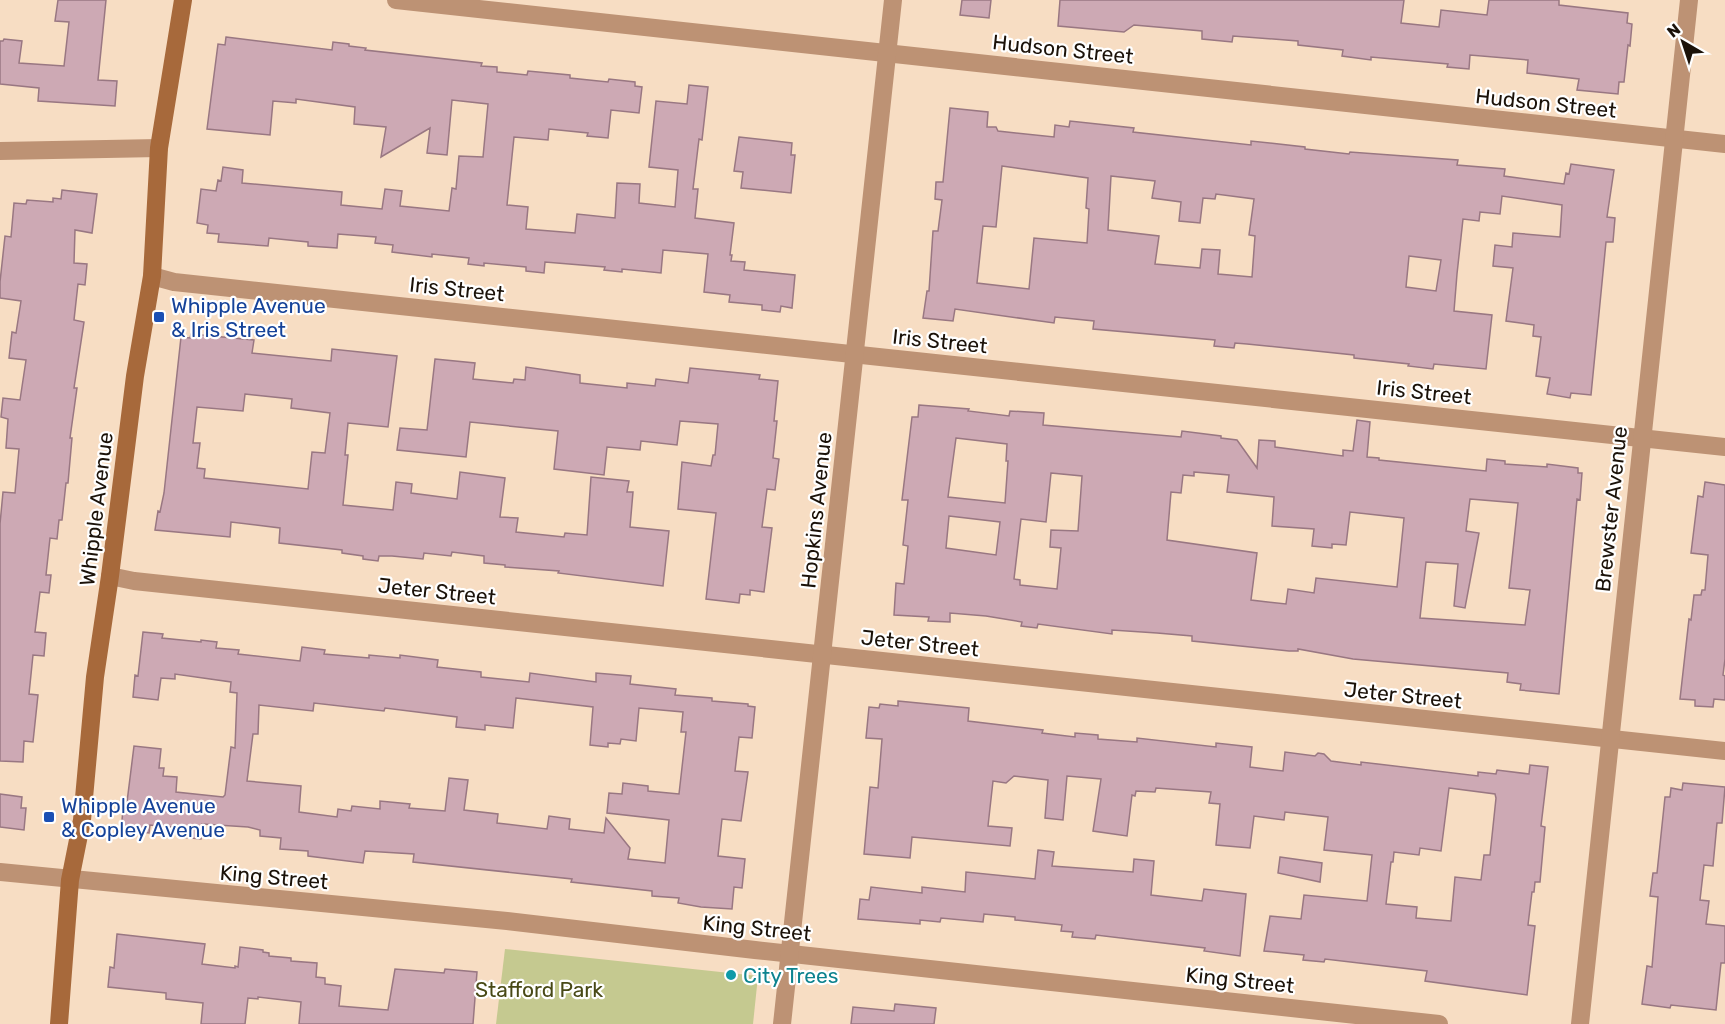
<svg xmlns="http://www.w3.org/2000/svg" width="1725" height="1024" viewBox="0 0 1725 1024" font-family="Rubik,sans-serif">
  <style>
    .green { fill: #c5c990 }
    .building { fill: #cda9b4; stroke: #997782; stroke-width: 1.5; fill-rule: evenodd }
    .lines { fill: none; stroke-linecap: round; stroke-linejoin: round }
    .minor { stroke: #bd9274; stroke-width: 18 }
    .tertiary { stroke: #bd9274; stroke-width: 18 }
    .secondary { stroke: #a7693b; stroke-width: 18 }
    .transit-dot { fill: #1a4fb4; stroke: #fff; stroke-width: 2 }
    .culture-dot { fill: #0f9aa8; stroke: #fff; stroke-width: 2 }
    .labels { text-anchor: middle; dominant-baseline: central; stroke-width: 4.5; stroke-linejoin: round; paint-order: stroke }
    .street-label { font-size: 21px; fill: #1b1209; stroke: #fff }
    .transit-label { font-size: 21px; fill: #164399; stroke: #fff; text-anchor: start }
    .culture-label { font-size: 21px; fill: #0d838f; stroke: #fff; text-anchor: start }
    .park-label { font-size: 21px; fill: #484916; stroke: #fff }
  </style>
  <rect width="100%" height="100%" fill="#f7ddc3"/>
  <polygon class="green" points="505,949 758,976 753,1024 496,1024"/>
  <g class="building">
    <polygon points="58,0 106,0 98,80 117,81 115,106 38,101 39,88 0,84 0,41 3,41 4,39 22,41 19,63 64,66 69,22 55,21"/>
    <polygon points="962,0 991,0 989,18 960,15"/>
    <polygon points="1060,0 1404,0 1401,23 1439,27 1441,10 1487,15 1489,0 1559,0 1559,5 1628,13 1627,23 1632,24 1630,46 1628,45 1624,82 1619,82 1618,94 1577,90 1579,79 1527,73 1528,60 1470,55 1469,69 1447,67 1448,64 1371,57 1371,60 1342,56 1343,50 1298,45 1298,41 1233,36 1232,42 1202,39 1202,31 1134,25 1124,32 1058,26"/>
    <polygon points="226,37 332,50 333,42 349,44 349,46 366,48 365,50 482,63 481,66 497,67 497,72 527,75 528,71 570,75 570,78 608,82 609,79 635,82 635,86 642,87 639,113 611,110 608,138 587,136 588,133 549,129 548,140 514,137 507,205 528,207 526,229 575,233 577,214 615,218 617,183 640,184 639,203 675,207 678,170 649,167 656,101 687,104 689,85 708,87 702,140 699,139 693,189 698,189 695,218 734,223 730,255 732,255 731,261 745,262 744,270 795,275 792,308 781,306 780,312 762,310 762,305 729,302 730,295 704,292 708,254 663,250 661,273 622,269 622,272 604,270 605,267 545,262 544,273 526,271 526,267 484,263 484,266 468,264 469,258 432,254 432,257 392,252 393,245 375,243 376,237 338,234 337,248 308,246 308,242 269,238 268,246 218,242 219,234 207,233 208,225 197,223 201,189 216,191 218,180 221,181 223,167 243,170 242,183 342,192 341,205 382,209 385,189 402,191 400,206 449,211 452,188 456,189 459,156 483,157 488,104 452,100 447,155 427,153 430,128 381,157 386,127 354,124 355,107 296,99 296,103 273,101 270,135 207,129 218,44 225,45"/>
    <path d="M950,108L988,112L987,127H996L998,131L1054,137L1055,125L1069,127L1070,121L1134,128L1133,132L1251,145V141L1305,147V149L1349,154L1350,152L1458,160L1457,165L1505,169L1504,176L1564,184L1566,173L1569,174L1571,164L1614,170L1607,217L1615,218L1613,242H1606L1591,395L1571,393L1570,398L1547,394L1550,378L1536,376L1541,337L1533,336L1534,325L1506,321L1513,268L1493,266L1495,245L1512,247L1513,233L1560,237L1562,205L1502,196L1500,214L1480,212L1479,221L1463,219L1457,274L1454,311L1492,315L1486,369L1434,364L1433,369L1408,366L1409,364L1354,358V355L1247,344L1235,343L1234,348L1214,346L1215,340L1093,329L1094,321L1055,317L1054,323L955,309L953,321L923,318L927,291H929L933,231H938L942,200L935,199L936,182H943ZM1002,166L1088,178L1086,208L1089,209L1087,243L1034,238L1029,289L977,283L983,226L996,227ZM1111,176L1155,181L1152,198L1181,202L1179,221L1200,223L1203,198L1215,199L1216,194L1254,199L1249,235L1255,236L1252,277L1218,274L1220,250L1202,249L1200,268L1155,264L1159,236L1108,230ZM1409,256L1441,260L1436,291L1406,287Z"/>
    <polygon points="739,137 792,143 791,155 795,155 791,193 741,188 743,172 734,171"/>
    <polygon points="62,190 97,194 92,233 75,230 74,263 87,264 85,285 78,284 74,320 84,322 74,388 77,388 70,438 72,438 68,483 66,483 62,520 59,520 57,539 50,538 46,575 51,575 49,593 40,592 35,632 46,633 44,656 33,655 29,694 38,695 33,742 24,741 23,762 0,761 0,524 3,492 15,493 19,449 6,448 8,419 1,417 3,398 20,400 26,360 9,358 12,332 16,333 21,301 0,298 0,282 5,236 11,237 14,203 26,204 27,200 53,202 53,198 61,199"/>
    <path d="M191,334L254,340L252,353L331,361L332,349L397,356L388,427L348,423L345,455H348L343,505L393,510L396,482L412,484L411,493L457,499L460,472L505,478L500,517L518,518L516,532L564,537L565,533L587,535L591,477L629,481L627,492H633L630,527L669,531L663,586L558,573L559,571L505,567V565L484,563V556L452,552L451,556L424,553L423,559L392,556H379L378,561L363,559V556L342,553V550L279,543L280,528L231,522L230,537L155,530L158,511L160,512L164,493L181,337L190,338ZM245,394L292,399L291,408L330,413L325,453L312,452L308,489L204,478L205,469L197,468L200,443H193L197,407L243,411Z"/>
    <polygon points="435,359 475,363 473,379 513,383 514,379 525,380 526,367 580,375 580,383 627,388 627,383 655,386 656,379 688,383 690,368 760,375 759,379 778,381 774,421 777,421 773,458 779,459 775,490 767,489 762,527 772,528 764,592 750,590 750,595 740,594 739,603 706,599 716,513 678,509 682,462 711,466 713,455 715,455 718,424 680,421 677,445 641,441 640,450 607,447 604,475 554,469 558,431 470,422 466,457 397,450 400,428 427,430"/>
    <path d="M919,405L969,409L968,411L1009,416L1010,411L1044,413L1043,425L1181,437L1182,431L1221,436V438L1237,440L1257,468L1259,440L1275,441V447L1343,456V450L1353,451L1357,420L1370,422L1367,457L1379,458V460L1486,471L1487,459L1505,461V464L1547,467V464L1578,468V473H1582L1580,500L1577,499L1559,694L1520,690L1521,684L1507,682L1508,673L1353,659L1298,649V651H1289L1192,641V636L1157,633L1112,630V634L1038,624L1037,628L1021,626L1022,622L986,616L950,613V622L928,621L929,617L894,615L896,583L904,584L908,546L903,545L908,500H902L912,417H918ZM956,438L1007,444L1006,461H1008L1005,503L948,497ZM1194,472L1229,475L1227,492L1274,497L1272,526L1314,529L1312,546L1332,548V544L1346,545L1350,512L1404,518L1397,587L1316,578L1314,593L1288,589L1286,604L1251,600L1257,553L1167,540L1171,492L1181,493L1183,475L1194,476ZM1051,473L1082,476L1078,531L1051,530L1050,547L1061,548L1057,589L1020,585V580L1014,579L1021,519L1046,522ZM1470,499L1518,503L1509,588L1530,590L1525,625L1420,618L1426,562L1458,564L1454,606L1465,608L1479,533L1466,531ZM949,516L1000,522L996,555L946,548Z"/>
    <polygon points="1705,482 1725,485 1725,659 1723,675 1725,676 1725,700 1714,699 1713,707 1695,706 1695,700 1680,699 1689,619 1691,620 1694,595 1701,595 1702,590 1705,590 1708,555 1691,553 1698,496 1703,497"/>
    <path d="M143,632L163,634L162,638L201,642V640L217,642L216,648L239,650L238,654L300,661L302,647L325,650L324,654L369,658V655L400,658V655L438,660L437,667L481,672V677L529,682L530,673L596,682V673L631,676L630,684L676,689L675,695L712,698V701L748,704V706L755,707L752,738L739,737L735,771L748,772L741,821L722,819L718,856L745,859L742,888L734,887L732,909L701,907L678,903L679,898L652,896V891L571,882L572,879L413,862L414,854L365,851L363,863L308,856V851L280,849L281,838L260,836V830L248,827L202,824L201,839L180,837L181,828L150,825L149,833L121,830L123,810H126L134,746L161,749L159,768H164L163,776L177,777L176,792L223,797L225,795L231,747L235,748L237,693L230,692L231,682L175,674V679L161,678L158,700L133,697L135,675L138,676ZM516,698L593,707L590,745L608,747V743L620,744L621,739L636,741L639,708L683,712L681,732H686L679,794L648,791V786L623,783L622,794L609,793L607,813L669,820L665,863L628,859L630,848L606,818L604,833L569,829L570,819L549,816L547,829L497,823L498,814L464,810L468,780L449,778L445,811L409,808L410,804L380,801V809L352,806L351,811L338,809L337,817L299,812L301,786L247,781L253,734H258L259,705L313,711L314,703L384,711L385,708L457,717L456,727L485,730V725L513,728Z"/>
    <path d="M898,701L969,708L968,721L1043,730L1042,733L1075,737V733L1098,735V739L1137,742V738L1216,747V743L1252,747L1250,767L1283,771L1285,752L1315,756L1318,753L1324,754L1331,761L1361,765V762L1478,776V772L1496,774L1497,770L1529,774L1530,765L1548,767L1541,826L1545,827L1540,882H1535L1534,892H1532L1528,925L1535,926L1527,995L1425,981L1427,971L1325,959L1324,962L1303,960L1304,955L1264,951L1270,916L1301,919L1304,895L1367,901L1372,855L1324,850L1328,817L1285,812L1284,820L1254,816L1250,848L1216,845L1220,804L1209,803L1211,792L1156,788L1155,792L1136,791L1135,796L1132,795L1127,836L1093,831L1101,779L1067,776L1063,820L1045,818L1048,780L1014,776L1006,783L993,781L988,826L1012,828L1010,846L912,837L910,858L864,854L870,787L878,788L882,739L866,738L869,707L879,708L880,704L898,706ZM1449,788L1495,794L1496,798L1490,855H1484L1481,880L1455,877L1451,921L1416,918L1417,907L1386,904L1391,862H1393L1394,852L1419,855L1420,848L1441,851Z"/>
    <polygon points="1683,783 1725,787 1722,823 1717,823 1713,866 1704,865 1700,900 1709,901 1706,924 1725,926 1725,963 1721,963 1716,1010 1671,1005 1670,1008 1642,1004 1647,966 1652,967 1658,897 1650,896 1653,873 1657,873 1665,797 1670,797 1671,788 1682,790"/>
    <polygon points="0,794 22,797 21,808 26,808 24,830 0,827"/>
    <polygon points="1038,850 1054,852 1052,866 1133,872 1134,859 1154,861 1151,895 1202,901 1204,889 1246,894 1240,956 1204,951 1205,948 1096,935 1095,939 1072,937 1073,932 1061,931 1062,925 1015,920 1015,917 984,914 983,922 941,918 940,922 920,920 920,924 858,919 860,899 869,900 871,887 922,893 922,887 965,892 966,872 1035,879"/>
    <polygon points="1280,857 1322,863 1320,882 1278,873"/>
    <polygon points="117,934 205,944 202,964 235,968 235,966 238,967 240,947 263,950 263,952 269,953 269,956 291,958 291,961 317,963 316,977 325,978 325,984 341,986 339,1006 388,1010 395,969 444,973 445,969 477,972 473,1024 299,1024 301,1002 258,997 258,999 248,998 245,1024 201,1024 203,1003 166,999 166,993 108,987 110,967 114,968"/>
    <polygon points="895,1004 936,1008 934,1024 851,1024 853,1007 894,1011"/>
  </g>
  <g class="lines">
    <g class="minor">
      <polyline points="0,151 159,148"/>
      <polyline points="152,276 174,282 1725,447"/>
      <polyline points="110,576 134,581 1725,751"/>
      <polyline points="0,872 507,921 755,950 1439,1024"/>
    </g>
    <g class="tertiary">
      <polyline points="396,0 1725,144"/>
      <polyline points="782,1024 893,0"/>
      <polyline points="1580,1024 1689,0"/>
    </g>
    <polyline class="secondary" points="59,1024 70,880 82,820 95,677 110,576 135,376 152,276 159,148 183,0"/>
  </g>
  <g class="transit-dot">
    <rect x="153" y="311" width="12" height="12" rx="3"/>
    <rect x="43" y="811" width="12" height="12" rx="3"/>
  </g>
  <circle class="culture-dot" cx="731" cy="975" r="6"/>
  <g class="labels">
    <g class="street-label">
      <text transform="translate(1063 49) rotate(6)">Hudson Street</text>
      <text transform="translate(1546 103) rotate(6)">Hudson Street</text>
      <text transform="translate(457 289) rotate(6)">Iris Street</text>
      <text transform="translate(940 341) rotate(6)">Iris Street</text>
      <text transform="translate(1424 392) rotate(6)">Iris Street</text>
      <text transform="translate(96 509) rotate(-83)">Whipple Avenue</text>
      <text transform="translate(1611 509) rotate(-84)">Brewster Avenue</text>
      <text transform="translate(816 510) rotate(-84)">Hopkins Avenue</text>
      <text transform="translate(437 591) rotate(6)">Jeter Street</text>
      <text transform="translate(920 643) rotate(6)">Jeter Street</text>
      <text transform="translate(1403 695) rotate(6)">Jeter Street</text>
      <text transform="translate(274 877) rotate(5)">King Street</text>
      <text transform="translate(757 928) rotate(6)">King Street</text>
      <text transform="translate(1240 980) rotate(6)">King Street</text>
    </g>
    <g class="transit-label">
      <text x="171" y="305">Whipple Avenue<tspan x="171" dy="24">&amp; Iris Street</tspan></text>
      <text x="61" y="805">Whipple Avenue<tspan x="61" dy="24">&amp; Copley Avenue</tspan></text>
    </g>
    <g class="culture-label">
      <text x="743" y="975">City Trees</text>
    </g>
    <g class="park-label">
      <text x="539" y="989">Stafford Park</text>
    </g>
  </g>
  <g transform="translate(1683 42) rotate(321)" stroke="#ffffff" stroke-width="4.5" paint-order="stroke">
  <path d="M0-4.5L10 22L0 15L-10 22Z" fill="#1b1209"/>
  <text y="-9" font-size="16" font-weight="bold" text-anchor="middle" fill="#1b1209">N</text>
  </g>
</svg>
